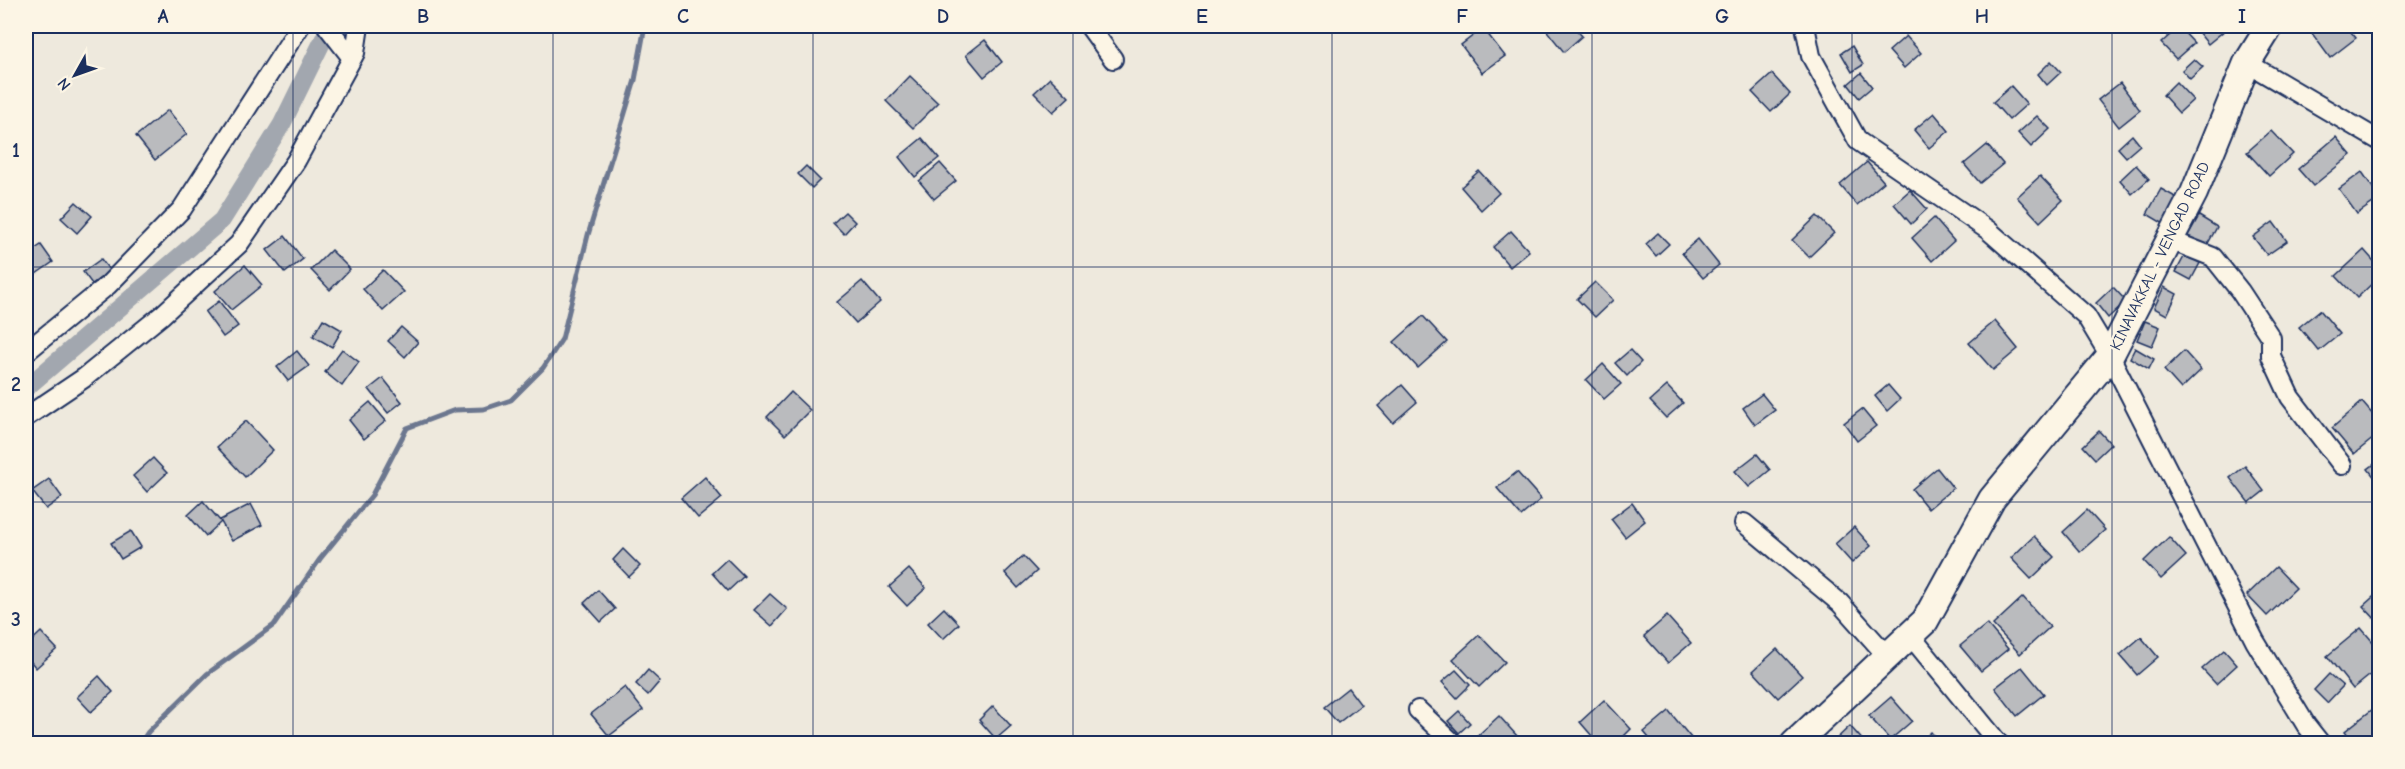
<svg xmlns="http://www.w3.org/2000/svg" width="2405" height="769" viewBox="0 0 2405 769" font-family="'Comic Neue',sans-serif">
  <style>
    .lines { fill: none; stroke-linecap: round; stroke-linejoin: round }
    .stream { stroke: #6c778f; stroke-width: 5 }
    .canal { stroke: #a2a7af; stroke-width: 18 }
    .building { fill: #babbbe; stroke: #1b2f5e; stroke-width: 1.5 }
    .minor-casing { stroke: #1b2f5e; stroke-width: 22 }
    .secondary-casing { stroke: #1b2f5e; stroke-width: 30 }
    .minor { stroke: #fcf5e5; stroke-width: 18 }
    .secondary { stroke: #fcf5e5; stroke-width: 26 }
    .grid { fill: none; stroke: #1b2f5e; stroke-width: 1.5; stroke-opacity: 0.55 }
    .labels { text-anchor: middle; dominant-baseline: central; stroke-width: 4.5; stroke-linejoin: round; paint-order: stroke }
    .street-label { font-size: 16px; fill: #1b2f5e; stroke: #fcf5e5 }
    .neatline { fill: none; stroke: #1b2f5e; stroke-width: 2 }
    .grid-label { font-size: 20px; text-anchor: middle; font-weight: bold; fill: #1b2f5e }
  </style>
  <rect width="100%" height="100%" fill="#eee9dd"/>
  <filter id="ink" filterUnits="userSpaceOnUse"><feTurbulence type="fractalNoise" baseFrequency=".0167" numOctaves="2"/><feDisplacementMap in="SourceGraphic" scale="12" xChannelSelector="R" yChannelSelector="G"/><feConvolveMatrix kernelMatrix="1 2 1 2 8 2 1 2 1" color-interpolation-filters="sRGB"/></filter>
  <g filter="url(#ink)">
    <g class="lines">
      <polyline class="stream" points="140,744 148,732 207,674 274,625 320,559 372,495 407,428 455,410 484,409 511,400 543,368 562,339 588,235 635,80 645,26"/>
      <polyline class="canal" points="26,388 222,220 282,124 330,26"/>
    </g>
    <g class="building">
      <polygon points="1554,26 1573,26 1582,36 1564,52 1547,31"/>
      <polygon points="2193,26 2230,26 2208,44"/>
      <polygon points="2320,26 2346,26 2356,38 2330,58 2311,32"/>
      <polygon points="2179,27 2194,43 2176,59 2161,43"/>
      <polygon points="1483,28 1505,56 1482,73 1461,45"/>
      <polygon points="1906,36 1921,53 1904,68 1889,51"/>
      <polygon points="985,40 1002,62 984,77 966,55"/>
      <polygon points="1852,46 1863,65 1852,72 1841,53"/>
      <polygon points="2194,59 2203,67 2190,79 2182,70"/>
      <polygon points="2051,61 2061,72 2047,85 2038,74"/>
      <polygon points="1861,73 1872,87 1859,98 1848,84"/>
      <polygon points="1772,74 1790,94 1771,112 1752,92"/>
      <polygon points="910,76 938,103 913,128 886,101"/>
      <polygon points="1050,78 1069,97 1053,112 1034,93"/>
      <polygon points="2176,82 2193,100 2179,113 2163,95"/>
      <polygon points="2120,83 2140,110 2119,127 2098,100"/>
      <polygon points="2011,86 2027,104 2009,120 1993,102"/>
      <polygon points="168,110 187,134 155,160 136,136"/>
      <polygon points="1934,113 1949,131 1929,148 1914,130"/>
      <polygon points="2037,116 2050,129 2031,147 2018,133"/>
      <polygon points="2271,131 2293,154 2269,176 2247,152"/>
      <polygon points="2132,135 2140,145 2126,157 2118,148"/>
      <polygon points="2336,137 2351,155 2313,186 2298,169"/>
      <polygon points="922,138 939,158 915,177 899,157"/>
      <polygon points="1987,145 2003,164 1980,183 1964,164"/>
      <polygon points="1867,162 1884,182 1857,205 1840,185"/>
      <polygon points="940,163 956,181 934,199 919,181"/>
      <polygon points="2136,165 2149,179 2132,194 2120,180"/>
      <polygon points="806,166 820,180 812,188 798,174"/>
      <polygon points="1479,171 1499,193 1481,210 1461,187"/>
      <polygon points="2362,172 2380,198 2357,214 2339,189"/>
      <polygon points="2040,176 2063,200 2040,222 2017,197"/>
      <polygon points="2161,189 2179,199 2164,224 2147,214"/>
      <polygon points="1910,190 1927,209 1911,224 1894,204"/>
      <polygon points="76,202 92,216 77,233 61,218"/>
      <polygon points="845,212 855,222 844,234 833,223"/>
      <polygon points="1817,216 1834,233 1809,257 1792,240"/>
      <polygon points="2199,216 2217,227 2206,247 2187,237"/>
      <polygon points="1934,218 1954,241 1932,261 1912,238"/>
      <polygon points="2273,222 2287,241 2267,255 2253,237"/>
      <polygon points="1511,231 1529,251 1510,267 1493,247"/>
      <polygon points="1658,233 1669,244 1656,256 1646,244"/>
      <polygon points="285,236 303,259 285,273 267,250"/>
      <polygon points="1698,239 1719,265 1703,278 1682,253"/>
      <polygon points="41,245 53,262 33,276 26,265 26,255"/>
      <polygon points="331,250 350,269 330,290 311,270"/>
      <polygon points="2364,250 2380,268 2380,276 2357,298 2336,276"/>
      <polygon points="2185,255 2200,263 2191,280 2176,272"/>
      <polygon points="101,259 110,271 92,284 83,272"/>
      <polygon points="245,265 262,285 231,310 215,291"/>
      <polygon points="383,270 404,292 383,311 363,289"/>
      <polygon points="862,281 880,302 856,323 837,302"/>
      <polygon points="1595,282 1613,300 1595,317 1577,299"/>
      <polygon points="2113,287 2126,301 2108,318 2096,303"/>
      <polygon points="2164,287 2177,294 2167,315 2154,308"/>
      <polygon points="219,301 238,326 223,337 205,312"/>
      <polygon points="2320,310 2340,334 2319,351 2299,327"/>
      <polygon points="1423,316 1447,342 1418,368 1394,342"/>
      <polygon points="323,319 342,330 332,347 313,336"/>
      <polygon points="1995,321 2018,349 1993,370 1969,343"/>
      <polygon points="2145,321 2160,327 2152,346 2137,340"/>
      <polygon points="401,327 418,342 405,357 388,341"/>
      <polygon points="2135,348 2154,359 2149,369 2130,358"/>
      <polygon points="342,349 359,362 342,386 325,372"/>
      <polygon points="1630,350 1641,362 1627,376 1615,363"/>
      <polygon points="297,351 309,366 288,381 277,367"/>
      <polygon points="2184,351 2201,370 2181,389 2164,370"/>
      <polygon points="1603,364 1621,384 1604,399 1586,380"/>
      <polygon points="383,378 402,402 388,413 369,389"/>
      <polygon points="1402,385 1417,402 1393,423 1378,406"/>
      <polygon points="1888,385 1900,399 1887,411 1875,396"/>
      <polygon points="1667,386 1683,403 1666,418 1650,401"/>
      <polygon points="791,392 810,410 785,435 767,417"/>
      <polygon points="1762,394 1775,410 1755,425 1743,408"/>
      <polygon points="370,402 386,421 364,439 349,420"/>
      <polygon points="2362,402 2380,423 2380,433 2354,454 2332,428"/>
      <polygon points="1862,409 1876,426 1857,441 1844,423"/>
      <polygon points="246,421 273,450 245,477 217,447"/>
      <polygon points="2099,431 2111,444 2095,459 2083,446"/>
      <polygon points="1757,454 1770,470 1749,487 1735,471"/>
      <polygon points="153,458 167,473 147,492 133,476"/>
      <polygon points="2380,460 2380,484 2368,469"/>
      <polygon points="2245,466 2264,491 2249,503 2230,478"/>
      <polygon points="1937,468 1953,488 1928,509 1912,489"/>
      <polygon points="1517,472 1541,499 1521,516 1497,488"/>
      <polygon points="705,477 722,498 698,518 681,498"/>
      <polygon points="49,479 62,497 46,509 32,491"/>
      <polygon points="203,501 221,522 206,536 188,515"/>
      <polygon points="1632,503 1645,521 1625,537 1611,519"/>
      <polygon points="251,504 262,525 232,541 220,520"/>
      <polygon points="2087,510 2105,530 2080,552 2063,532"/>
      <polygon points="1854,527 1871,546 1852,563 1835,544"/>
      <polygon points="131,531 141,547 121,559 111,543"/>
      <polygon points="2034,536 2054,557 2031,579 2011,558"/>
      <polygon points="2169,537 2186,556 2161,579 2144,561"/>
      <polygon points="623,549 640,566 629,577 613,560"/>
      <polygon points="1023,556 1037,571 1018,588 1005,573"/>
      <polygon points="727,559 744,576 728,591 712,573"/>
      <polygon points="2276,567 2296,588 2267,616 2247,595"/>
      <polygon points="909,569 926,588 907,606 889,587"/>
      <polygon points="598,590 615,609 601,622 584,603"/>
      <polygon points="2380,591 2380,624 2363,606"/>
      <polygon points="770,594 787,609 772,626 754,610"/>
      <polygon points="2023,597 2050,627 2020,654 1993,625"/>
      <polygon points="944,608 959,624 943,639 928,623"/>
      <polygon points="1667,616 1691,643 1668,663 1644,636"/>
      <polygon points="1987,624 2008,649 1981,671 1960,646"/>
      <polygon points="2361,628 2380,650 2380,667 2353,689 2327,656"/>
      <polygon points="41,632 57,649 36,668 26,656 26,646"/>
      <polygon points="1479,635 1505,662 1479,687 1453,659"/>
      <polygon points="2141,637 2158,657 2137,675 2120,655"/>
      <polygon points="1777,649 1802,676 1778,698 1753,671"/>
      <polygon points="2224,650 2237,665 2216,684 2202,669"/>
      <polygon points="2022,667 2044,694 2017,716 1995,688"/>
      <polygon points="648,670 660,681 648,695 636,684"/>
      <polygon points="1456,670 1470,685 1457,698 1442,682"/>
      <polygon points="2329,674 2343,686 2327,703 2314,690"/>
      <polygon points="99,676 113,692 91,712 77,697"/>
      <polygon points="625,687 643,710 609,736 591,714"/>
      <polygon points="1348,688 1361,705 1338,723 1324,707"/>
      <polygon points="1891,697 1912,721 1890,740 1869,716"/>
      <polygon points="1604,700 1631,729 1616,744 1599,744 1580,722"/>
      <polygon points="993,706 1011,726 996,739 979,720"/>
      <polygon points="2373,709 2380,717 2380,742 2355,744 2345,731"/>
      <polygon points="1459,711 1470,723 1459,733 1448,721"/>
      <polygon points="1669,711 1696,744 1654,744 1644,732"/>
      <polygon points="1499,716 1518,737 1511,744 1478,744 1474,739"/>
      <polygon points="1850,726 1866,744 1831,744"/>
      <polygon points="1931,732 1941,744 1918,744"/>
    </g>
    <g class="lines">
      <g class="minor-casing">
        <g id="minor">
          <polyline points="327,26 352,58"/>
          <polyline points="1089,26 1113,59"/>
          <polyline points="1805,26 1811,56 1858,141 1988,230 2086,316 2110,356 2255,641 2306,725 2321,744"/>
          <polyline points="2247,63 2380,141"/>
          <polyline points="2170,240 2213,257 2240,291 2271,338 2271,356 2290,397 2342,465"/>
          <polyline points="26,352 108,285 182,209 300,26"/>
          <polyline points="26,417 84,378 162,315 239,244 296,161 355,53 359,26"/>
          <polyline points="1744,523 1840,603 1888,657"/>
          <polyline points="1910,635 1999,744"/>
          <polyline points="1418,710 1454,744"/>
        </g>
      </g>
      <g class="secondary-casing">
        <polyline id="secondary" points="1794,744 1925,621 1992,499 2110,356 2194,193 2247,63 2270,26"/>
      </g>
      <use href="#minor" class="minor"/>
      <use href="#secondary" class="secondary"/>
    </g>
  </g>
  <path class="grid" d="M293,26V744M553,26V744M813,26V744M1073,26V744M1332,26V744M1592,26V744M1852,26V744M2112,26V744M26,267H2380M26,502H2380"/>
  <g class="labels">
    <g class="street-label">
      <text transform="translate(2160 256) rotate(-64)">KINAVAKKAL - VENGAD ROAD</text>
    </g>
  </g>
  <rect width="2405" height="769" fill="none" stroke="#fcf5e5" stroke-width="66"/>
  <g transform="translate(75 75) rotate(230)" stroke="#fcf5e5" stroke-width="4.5" paint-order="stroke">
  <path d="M0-4.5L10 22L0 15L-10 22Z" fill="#1b2f5e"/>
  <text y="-9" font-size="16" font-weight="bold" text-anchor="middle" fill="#1b2f5e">N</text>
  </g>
  <rect x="33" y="33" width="2339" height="703" class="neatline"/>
  <g class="grid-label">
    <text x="163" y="23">A</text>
    <text x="423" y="23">B</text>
    <text x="683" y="23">C</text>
    <text x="943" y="23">D</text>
    <text x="1202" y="23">E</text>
    <text x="1462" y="23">F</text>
    <text x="1722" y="23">G</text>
    <text x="1982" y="23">H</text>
    <text x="2242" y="23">I</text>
    <text x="16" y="157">1</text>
    <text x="16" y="391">2</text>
    <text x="16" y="626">3</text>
  </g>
</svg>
